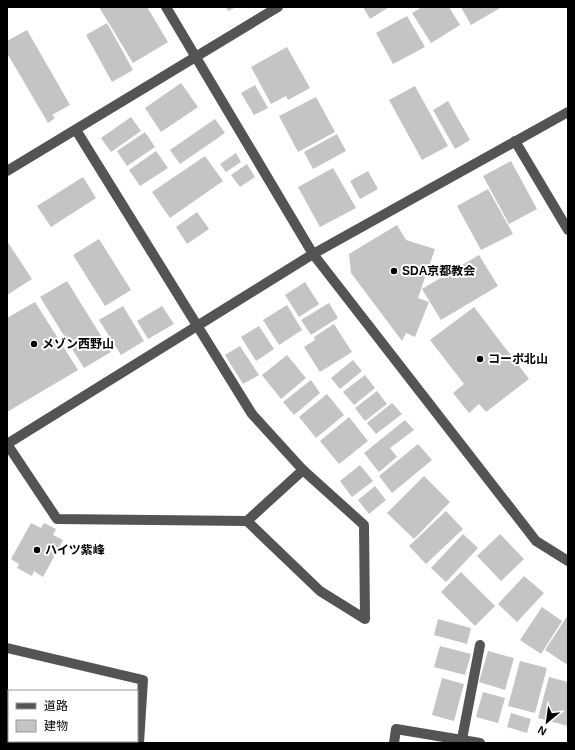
<svg xmlns="http://www.w3.org/2000/svg" width="575" height="750" viewBox="0 0 575 750" font-family="Helvetica,'Noto Sans JP',sans-serif">
  <style>
    .building { fill: #c4c4c4 }
    .lines { fill: none; stroke-linecap: round; stroke-linejoin: round }
    .minor { stroke: #545454; stroke-width: 10 }
    .poi-dot { fill: #000; stroke: #fff; stroke-width: 1.5 }
    .labels { text-anchor: middle; dominant-baseline: central; stroke-width: 4; stroke-linejoin: round; paint-order: stroke }
    .poi-label { font-size: 12px; font-weight: bold; fill: #000; stroke: #fff; text-anchor: start }
  </style>
  <rect width="100%" height="100%" fill="#fff"/>
  <g class="building">
    <polygon points="99,7 147,7 168,42 133,63"/>
    <polygon points="226,7 236,7 228,11"/>
    <polygon points="363,7 389,7 370,19"/>
    <polygon points="422,7 449,7 460,25 431,43 412,13"/>
    <polygon points="461,7 499,7 500,8 471,25"/>
    <polygon points="407,16 425,47 393,64 376,33"/>
    <polygon points="107,23 133,70 112,82 86,35"/>
    <polygon points="27,30 70,105 52,115 55,118 48,123 7,53 7,41"/>
    <polygon points="287,47 310,88 288,100 286,96 271,104 251,67"/>
    <polygon points="181,83 198,107 161,132 145,108"/>
    <polygon points="255,85 268,108 254,115 241,93"/>
    <polygon points="415,86 448,146 422,160 389,100"/>
    <polygon points="316,97 335,132 298,152 279,116"/>
    <polygon points="448,101 470,140 455,149 433,110"/>
    <polygon points="131,117 141,131 111,152 101,138"/>
    <polygon points="215,119 225,133 180,164 170,150"/>
    <polygon points="145,132 155,147 127,166 117,151"/>
    <polygon points="337,134 346,151 313,169 304,152"/>
    <polygon points="156,151 168,168 140,186 129,170"/>
    <polygon points="236,153 241,162 226,172 220,164"/>
    <polygon points="205,156 223,181 170,218 152,192"/>
    <polygon points="511,161 537,209 509,224 483,176"/>
    <polygon points="247,164 255,177 240,187 231,175"/>
    <polygon points="333,168 356,208 320,227 298,187"/>
    <polygon points="368,171 378,189 360,199 350,181"/>
    <polygon points="83,177 96,198 51,227 37,206"/>
    <polygon points="488,189 513,234 481,250 457,206"/>
    <polygon points="197,212 209,229 187,244 176,227"/>
    <polygon points="397,225 406,240 435,249 418,298 429,302 415,337 406,333 402,341 351,273 349,254"/>
    <polygon points="99,239 131,290 105,306 73,255"/>
    <polygon points="7,241 32,279 7,295"/>
    <polygon points="479,255 498,286 441,320 422,289"/>
    <polygon points="67,281 111,352 84,368 40,297"/>
    <polygon points="305,282 319,304 299,317 285,295"/>
    <polygon points="35,302 78,370 7,412 7,318"/>
    <polygon points="329,303 338,318 311,335 301,320"/>
    <polygon points="287,305 302,330 279,345 263,320"/>
    <polygon points="123,306 144,341 121,355 99,320"/>
    <polygon points="162,306 174,324 148,339 137,321"/>
    <polygon points="474,307 529,379 486,412 479,404 469,413 453,393 464,384 430,340"/>
    <polygon points="334,324 352,352 320,372 304,347 315,340 314,337"/>
    <polygon points="259,326 274,349 256,361 241,337"/>
    <polygon points="240,346 259,375 243,384 225,355"/>
    <polygon points="287,355 306,378 281,399 262,375"/>
    <polygon points="353,360 362,371 340,389 331,378"/>
    <polygon points="365,375 375,388 354,405 343,392"/>
    <polygon points="311,380 320,393 294,415 283,402"/>
    <polygon points="377,391 387,404 365,421 355,408"/>
    <polygon points="327,394 344,415 316,438 299,417"/>
    <polygon points="392,403 402,414 376,434 367,423"/>
    <polygon points="349,417 368,441 339,464 320,441"/>
    <polygon points="405,420 414,430 390,448 397,457 379,472 364,453"/>
    <polygon points="418,444 432,460 392,493 379,476"/>
    <polygon points="360,465 373,481 352,497 340,481"/>
    <polygon points="424,476 450,502 414,539 387,513"/>
    <polygon points="375,486 386,500 369,514 358,500"/>
    <polygon points="446,511 463,529 426,564 409,546"/>
    <polygon points="31,523 41,528 44,523 56,529 53,535 63,540 43,577 34,571 32,576 17,568 19,564 11,559"/>
    <polygon points="463,534 478,548 446,582 431,568"/>
    <polygon points="500,534 524,559 501,581 477,556"/>
    <polygon points="461,572 495,606 475,626 441,592"/>
    <polygon points="524,576 544,593 517,622 498,604"/>
    <polygon points="542,607 562,621 541,654 520,640"/>
    <polygon points="568,615 568,662 566,664 545,650"/>
    <polygon points="438,619 471,628 467,644 434,635"/>
    <polygon points="440,646 471,654 465,675 434,667"/>
    <polygon points="488,651 514,658 505,690 479,682"/>
    <polygon points="520,661 547,668 535,713 508,706"/>
    <polygon points="549,677 568,682 568,726 538,718"/>
    <polygon points="442,678 464,684 454,721 432,715"/>
    <polygon points="483,692 505,698 498,723 476,717"/>
    <polygon points="511,713 531,719 527,733 507,727"/>
  </g>
  <g class="lines">
    <g class="minor">
      <polyline points="166,7 313,254 536,541 568,561"/>
      <polyline points="515,141 568,230"/>
      <polyline points="7,171 278,7"/>
      <polyline points="7,444 57,519 247,521 320,591 365,619 364,525 303,470 252,414 76,130"/>
      <polyline points="7,444 313,254 568,112"/>
      <polyline points="247,521 303,470"/>
      <polyline points="7,648 143,680 139,743"/>
      <polyline points="462,739 480,645"/>
      <polyline points="394,743 396,729 480,743"/>
    </g>
  </g>
  <g class="poi-dot">
    <circle cx="394" cy="271" r="4"/>
    <circle cx="34" cy="344" r="4"/>
    <circle cx="480" cy="359" r="4"/>
    <circle cx="37" cy="550" r="4"/>
  </g>
  <g class="labels">
    <g class="poi-label">
      <text x="402" y="271">SDA京都教会</text>
      <text x="42" y="344">メゾン西野山</text>
      <text x="488" y="359">コーポ北山</text>
      <text x="45" y="550">ハイツ紫峰</text>
    </g>
  </g>
  <rect width="575" height="750" fill="none" stroke="#000000" stroke-width="16"/>
  <rect x="8" y="690" width="130" height="52" fill="#ffffff" stroke="#999999"/>
  <rect x="16" y="703" width="20" height="6" fill="#545454" stroke="#999999"/>
  <text x="44" y="710" font-size="12" fill="#000000">道路</text>
  <rect x="16" y="720" width="20" height="12" fill="#c4c4c4" stroke="#999999"/>
  <text x="44" y="730" font-size="12" fill="#000000">建物</text>
  <g transform="translate(547 722) rotate(209)" stroke="#ffffff" stroke-width="3" paint-order="stroke">
  <path d="M0-3L7 15L0 10L-7 15Z" fill="#000000"/>
  <text y="-6" font-size="11" font-weight="bold" text-anchor="middle" fill="#000000">N</text>
  </g>
</svg>
